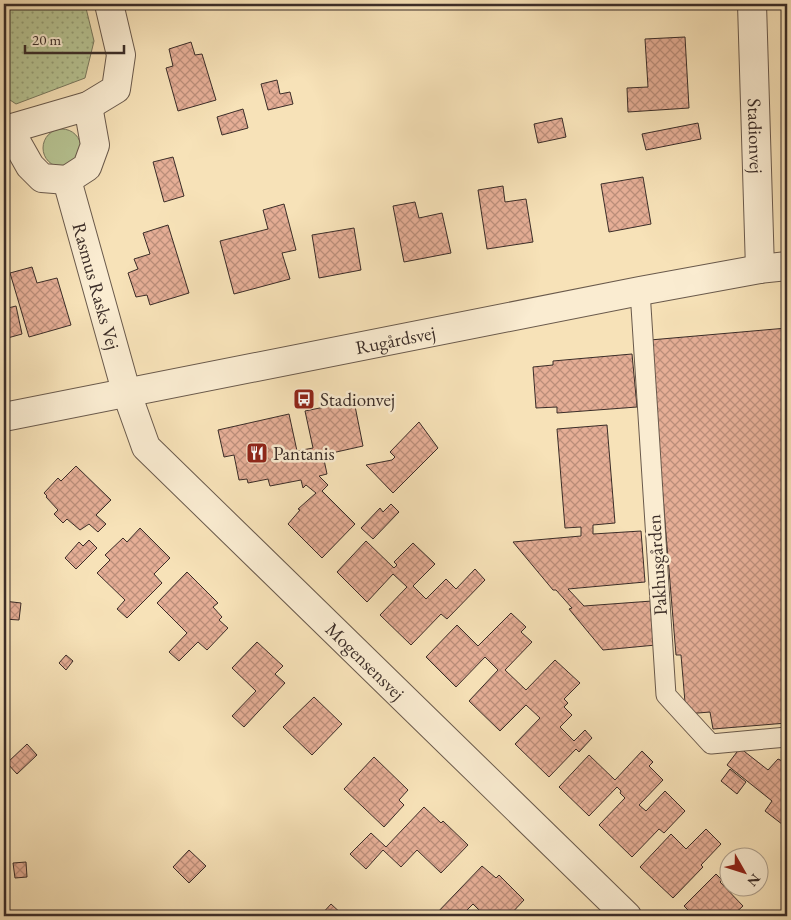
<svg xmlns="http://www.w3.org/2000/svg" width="791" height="920" viewBox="0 0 791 920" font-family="'EB Garamond',serif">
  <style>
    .grass { fill: #b7c493; stroke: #79785e }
    .park { fill: url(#park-dots); stroke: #79785e }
    .building { fill: url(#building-cross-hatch); stroke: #3b2d28 }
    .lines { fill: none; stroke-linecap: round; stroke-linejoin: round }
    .service-casing { stroke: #6a5a4c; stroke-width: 21 }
    .minor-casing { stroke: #6a5a4c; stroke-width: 30 }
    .tertiary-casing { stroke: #6a5a4c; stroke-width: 30 }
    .service { stroke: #faecd1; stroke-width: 19 }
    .minor { stroke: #faecd1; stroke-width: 28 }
    .tertiary { stroke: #faecd1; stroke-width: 28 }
    .labels { text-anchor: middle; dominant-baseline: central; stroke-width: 5; stroke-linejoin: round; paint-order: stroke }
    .street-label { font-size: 19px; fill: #3b2d28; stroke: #faecd1 }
    .poi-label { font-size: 19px; fill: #3b2d28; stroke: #faecd1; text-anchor: start }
  </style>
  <defs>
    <pattern id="park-dots" width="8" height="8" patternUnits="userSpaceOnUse" patternTransform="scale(1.25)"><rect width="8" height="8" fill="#b7c493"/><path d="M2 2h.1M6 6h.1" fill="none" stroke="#96a078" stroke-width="1.8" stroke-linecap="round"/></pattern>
    <pattern id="building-cross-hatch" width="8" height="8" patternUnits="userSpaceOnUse" patternTransform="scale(1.25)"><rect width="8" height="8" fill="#e5ae96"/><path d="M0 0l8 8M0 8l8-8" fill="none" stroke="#bb8e7a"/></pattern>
  </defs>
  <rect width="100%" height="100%" fill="#f7e2b8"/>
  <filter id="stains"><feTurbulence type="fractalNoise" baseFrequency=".004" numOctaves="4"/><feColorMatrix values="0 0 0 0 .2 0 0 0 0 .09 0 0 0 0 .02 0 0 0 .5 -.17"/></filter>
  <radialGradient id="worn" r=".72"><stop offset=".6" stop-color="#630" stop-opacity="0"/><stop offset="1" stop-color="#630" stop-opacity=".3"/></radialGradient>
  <circle class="grass" cx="62" cy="148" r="19"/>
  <polygon class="park" points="4,4 85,4 94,41 85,78 16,104 4,96"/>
  <g class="building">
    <rect x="623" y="4" width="65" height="5"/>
    <polygon points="685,37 689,108 628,112 627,88 648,87 645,39"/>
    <polygon points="191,42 195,55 202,54 216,100 178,111 166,68 173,66 169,49"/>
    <polygon points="277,80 280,94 290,92 293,104 268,110 261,84"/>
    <polygon points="243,109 248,128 222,135 217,117"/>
    <polygon points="562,118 566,137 538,143 534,124"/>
    <polygon points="698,123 701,139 646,150 642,134"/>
    <polygon points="173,157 184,196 164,202 153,162"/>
    <polygon points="643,177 651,224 609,232 601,184"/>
    <polygon points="503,186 505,202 526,199 533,242 487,249 478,190"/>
    <polygon points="415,202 419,218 442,213 451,253 404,262 393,206"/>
    <polygon points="284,204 296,250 282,253 290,279 234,294 220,241 268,229 263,210"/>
    <polygon points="168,225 189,293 150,305 147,295 136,297 128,273 138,269 134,259 150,254 143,233"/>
    <polygon points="354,228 361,270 319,278 312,235"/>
    <polygon points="32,267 37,283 57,278 71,325 29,337 10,273"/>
    <polygon points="16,306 22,334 4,339 4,309"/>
    <polygon points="787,328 787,723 713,729 710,712 686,714 681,655 676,655 650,340"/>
    <polygon points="632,354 637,407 557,413 557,407 536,408 533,367 553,365 553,361"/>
    <polygon points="354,401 363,446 323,455 327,474 319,476 328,485 322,491 355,524 322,558 288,524 300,510 298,509 316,493 306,485 303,488 301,480 270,486 268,479 248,483 247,479 239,480 234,455 224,457 218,430 289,414 297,451 313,448 305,411"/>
    <polygon points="419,422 438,448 393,493 366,465 392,460 395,457 390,452"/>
    <polygon points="607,425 615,523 593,525 593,534 641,531 645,582 568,589 584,606 652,601 656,645 603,650 569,609 572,608 556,590 553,590 513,542 581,536 581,527 565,528 557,429"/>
    <polygon points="76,466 111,500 96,515 106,524 98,532 89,524 80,530 67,519 63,523 54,514 58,510 46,497 47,496 44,493 58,478 61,481"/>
    <polygon points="391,504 399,512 373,539 361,528 380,508 383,512"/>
    <polygon points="140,528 170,558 154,574 162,583 127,618 117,609 125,600 97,573 110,560 105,555 123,538 127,542"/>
    <polygon points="89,540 97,548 76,569 65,558 79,542 83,546"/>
    <polygon points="366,541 394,568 397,565 394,562 413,543 435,564 413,586 426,599 446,579 456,589 475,569 485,580 447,619 441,614 411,645 380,615 407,587 393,574 367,602 337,572"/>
    <polygon points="187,572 218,603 213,607 222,617 219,620 228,628 207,650 198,642 179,661 169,652 187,633 157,603"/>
    <polygon points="4,601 21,603 19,620 4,619"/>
    <polygon points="511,613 526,627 521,632 532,642 505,670 526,690 555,660 580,683 564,699 568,703 564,707 572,715 560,727 574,741 585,730 592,738 579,752 576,749 549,777 515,744 540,718 526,705 500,731 469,701 498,670 485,657 456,687 426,657 457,625 478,646"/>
    <polygon points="257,642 283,666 275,674 285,683 244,727 232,716 256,691 232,668"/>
    <polygon points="66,655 73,661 66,670 59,663"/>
    <polygon points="314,697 342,724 312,755 283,727"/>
    <polygon points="27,744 37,755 17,774 7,763"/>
    <polygon points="740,748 768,770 778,759 787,763 787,828 765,811 772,801 727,765"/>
    <polygon points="642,751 653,762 649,766 663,780 639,805 646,811 665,791 685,811 664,833 659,829 632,857 599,825 625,798 620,793 621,791 617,787 589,816 559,787 589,755 615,780"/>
    <polygon points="374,757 408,790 399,800 404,805 384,827 344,789"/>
    <polygon points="730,769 746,782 737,794 721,781"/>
    <polygon points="424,807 441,823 443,821 468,845 441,873 417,850 401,867 383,850 366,869 350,854 371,833 386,847"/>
    <polygon points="706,829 721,844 701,865 703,867 673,898 640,867 671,834 686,849"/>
    <polygon points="189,850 206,866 189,883 173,867"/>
    <polygon points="26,862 27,877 15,878 13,863"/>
    <polygon points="482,866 496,878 499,875 524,900 509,916 485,916 473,904 461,916 434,916"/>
    <polygon points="716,874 722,880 720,882 743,906 732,916 694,916 684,906"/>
    <polygon points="331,904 344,916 320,916"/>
  </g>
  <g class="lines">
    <g class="service-casing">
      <polyline id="service" points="640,291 666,695 711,744 787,737"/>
    </g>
    <g class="minor-casing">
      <g id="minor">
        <polyline points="4,127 9,129 88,106 116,89 121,55 109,4"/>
        <polyline points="9,129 30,166 42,178 67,180 87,167 95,145 88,106"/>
        <path id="s1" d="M67,180L126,391L146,447L627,916"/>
      </g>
    </g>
    <g class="tertiary-casing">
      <g id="tertiary">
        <path id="s2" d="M752,4L760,269"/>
        <path id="s3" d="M4,417L640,291L760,269L787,266"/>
      </g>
    </g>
    <use href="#service" class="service"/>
    <use href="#minor" class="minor"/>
    <use href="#tertiary" class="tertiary"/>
  </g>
  <defs>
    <g id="bus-square" transform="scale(1.125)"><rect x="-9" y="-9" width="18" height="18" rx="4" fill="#8f2418" stroke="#faecd1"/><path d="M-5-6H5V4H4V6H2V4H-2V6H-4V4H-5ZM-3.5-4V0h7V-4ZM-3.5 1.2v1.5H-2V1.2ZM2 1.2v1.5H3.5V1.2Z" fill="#fff"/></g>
    <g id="restaurant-square" transform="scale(1.125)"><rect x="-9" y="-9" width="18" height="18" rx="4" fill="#8f2418" stroke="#faecd1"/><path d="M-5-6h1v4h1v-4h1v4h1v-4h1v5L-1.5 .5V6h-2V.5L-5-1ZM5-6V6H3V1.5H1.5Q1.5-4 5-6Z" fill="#fff"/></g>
  </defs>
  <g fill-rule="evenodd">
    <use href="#bus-square" x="304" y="399"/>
    <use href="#restaurant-square" x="257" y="453"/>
  </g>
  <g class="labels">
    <g class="street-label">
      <text stroke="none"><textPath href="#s2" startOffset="132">Stadionvej</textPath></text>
      <text stroke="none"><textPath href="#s1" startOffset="110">Rasmus Rasks Vej</textPath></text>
      <text stroke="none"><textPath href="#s3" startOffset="399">Rugårdsvej</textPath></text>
      <text transform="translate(657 565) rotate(-94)">Pakhusgården</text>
      <text stroke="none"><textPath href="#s1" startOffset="585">Mogensensvej</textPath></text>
    </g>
    <g class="poi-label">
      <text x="320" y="399">Stadionvej</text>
      <text x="273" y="453">Pantanis</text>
    </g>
  </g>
  <rect width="791" height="920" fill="none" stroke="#f7e2b8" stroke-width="20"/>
  <rect x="5" y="5" width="781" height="910" fill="none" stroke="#3b2d28" stroke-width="2.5"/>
  <rect x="10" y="10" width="771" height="900" fill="none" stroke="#3b2d28"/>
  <g transform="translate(744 872) rotate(129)"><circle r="24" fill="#faecd1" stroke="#aea08d"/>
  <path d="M0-4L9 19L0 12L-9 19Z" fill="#8f2418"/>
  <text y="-8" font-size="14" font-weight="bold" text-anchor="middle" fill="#3b2d28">N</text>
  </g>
  <path d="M25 45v8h99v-8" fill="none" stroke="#3b2d28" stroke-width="2.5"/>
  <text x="32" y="45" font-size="15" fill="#3b2d28" stroke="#faecd1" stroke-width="4" paint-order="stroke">20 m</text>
  <rect width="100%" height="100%" filter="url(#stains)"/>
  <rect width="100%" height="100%" fill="url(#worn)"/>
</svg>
